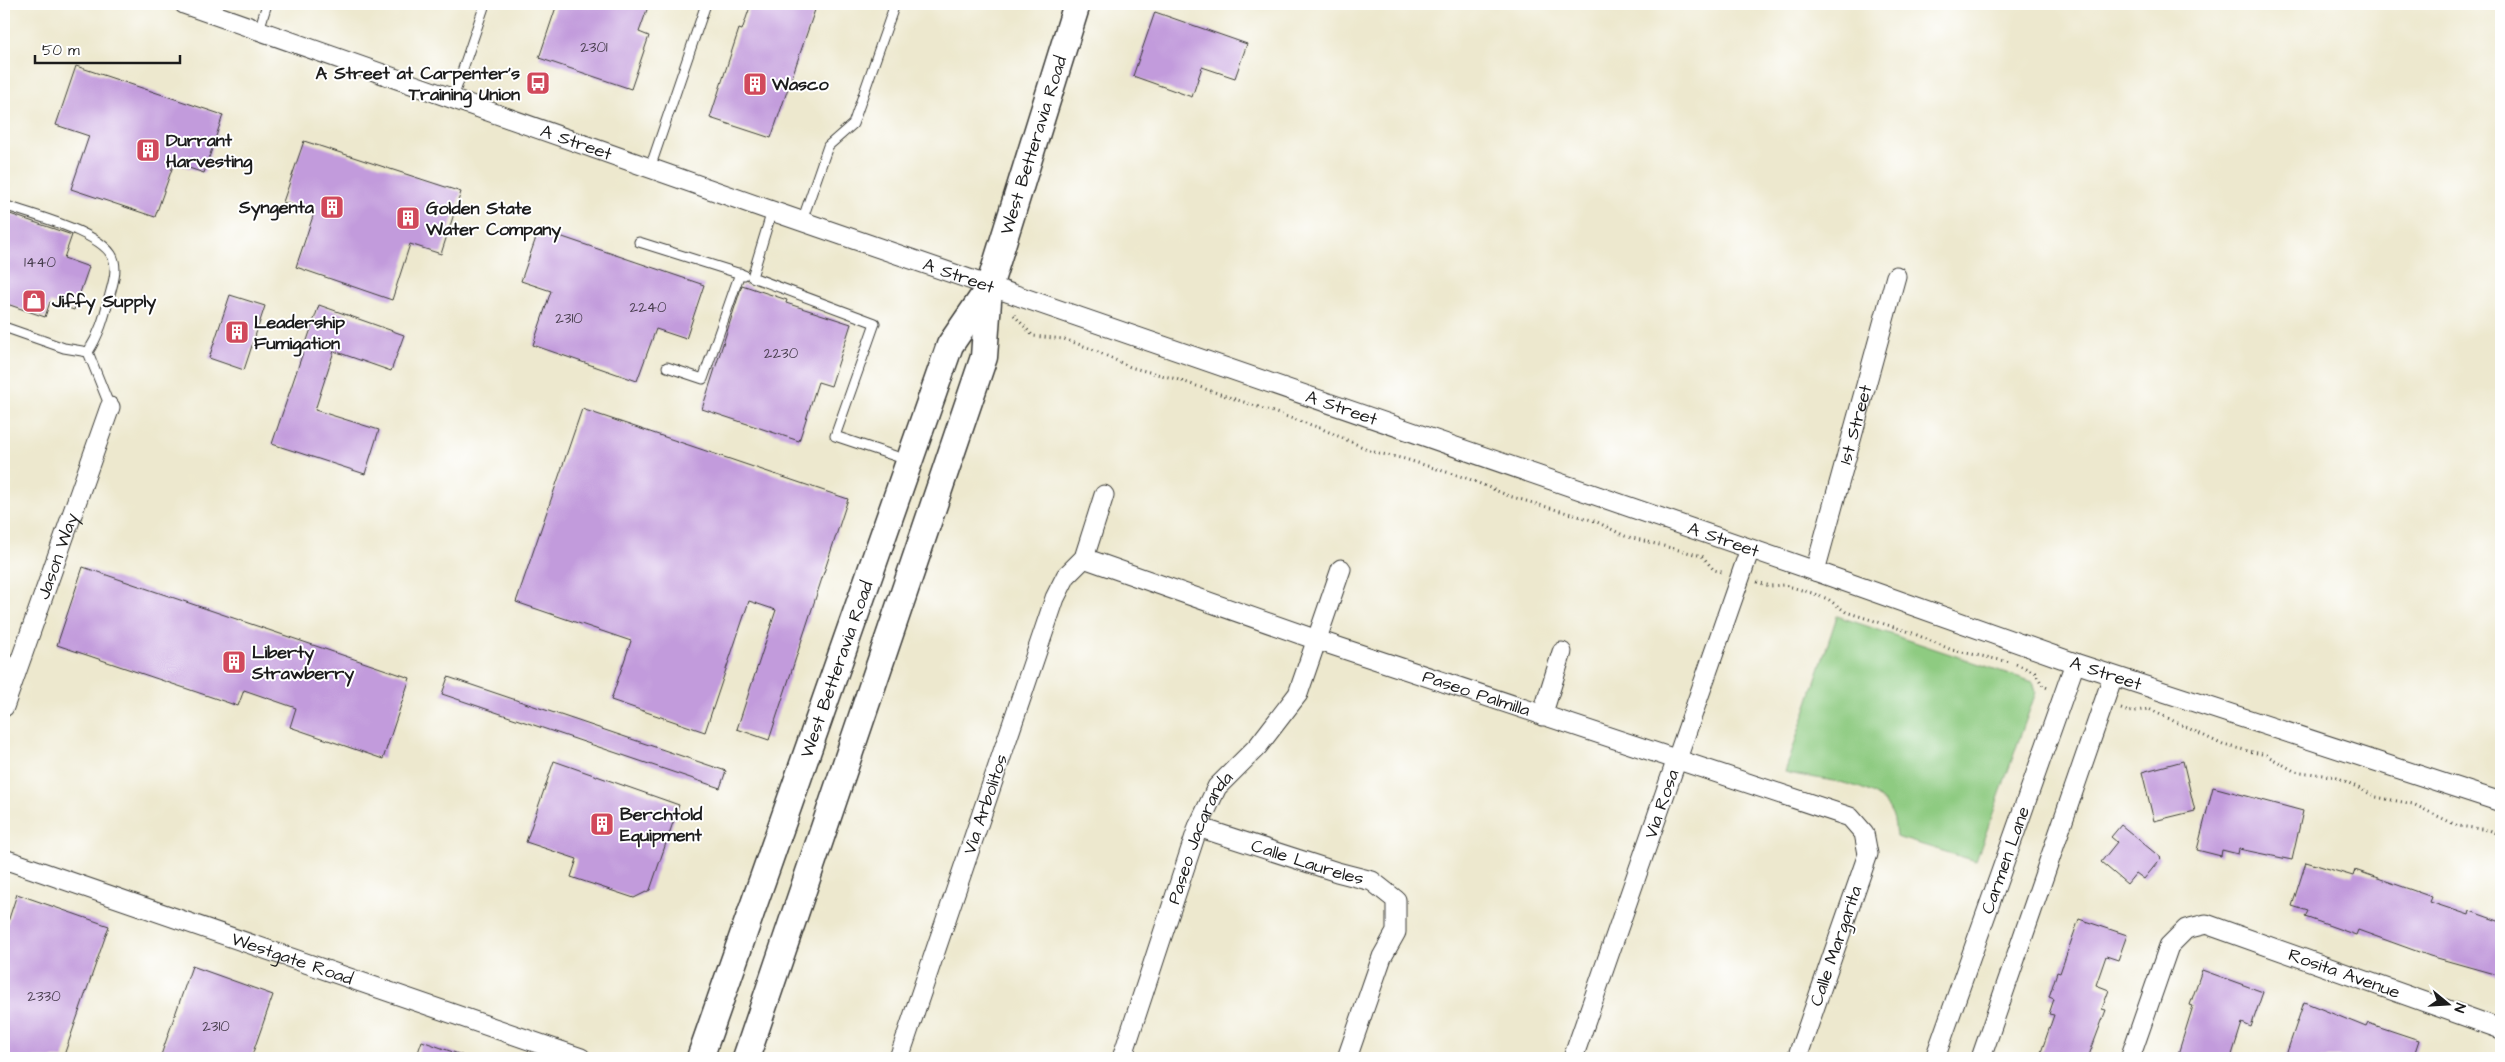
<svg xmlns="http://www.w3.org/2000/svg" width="2505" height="1062" viewBox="0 0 2505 1062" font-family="'Architects Daughter',sans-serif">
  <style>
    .green { fill: #8ecb81; stroke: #55744e }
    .building { fill: #c29bdc }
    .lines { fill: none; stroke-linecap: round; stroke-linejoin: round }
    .lane-casing { stroke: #3b3b37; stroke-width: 11 }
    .street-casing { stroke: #3b3b37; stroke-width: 21 }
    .secondary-casing { stroke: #3b3b37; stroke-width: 29 }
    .path { stroke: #3b3b37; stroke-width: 3; stroke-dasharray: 1 4; stroke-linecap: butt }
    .lane { stroke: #fff; stroke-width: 9 }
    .street { stroke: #fff; stroke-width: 19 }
    .secondary { stroke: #fff; stroke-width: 26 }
    .labels { text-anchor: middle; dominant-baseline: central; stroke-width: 4; stroke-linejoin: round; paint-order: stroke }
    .number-label { font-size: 15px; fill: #463c4c }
    .poi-label { font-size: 18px; font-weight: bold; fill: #1c1c1c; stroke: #fff; text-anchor: start }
    .street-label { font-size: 18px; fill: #1c1c1c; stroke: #fff }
  </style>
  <rect width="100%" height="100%" fill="#fff"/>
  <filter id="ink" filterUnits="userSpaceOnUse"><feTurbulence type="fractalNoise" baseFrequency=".02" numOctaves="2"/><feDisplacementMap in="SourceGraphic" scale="10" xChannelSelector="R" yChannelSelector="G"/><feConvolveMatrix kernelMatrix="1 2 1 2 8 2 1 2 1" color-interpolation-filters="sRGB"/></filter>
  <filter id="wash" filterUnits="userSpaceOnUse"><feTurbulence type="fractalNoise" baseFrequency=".0096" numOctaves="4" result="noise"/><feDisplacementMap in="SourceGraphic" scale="20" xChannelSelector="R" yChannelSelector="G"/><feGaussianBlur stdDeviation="1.12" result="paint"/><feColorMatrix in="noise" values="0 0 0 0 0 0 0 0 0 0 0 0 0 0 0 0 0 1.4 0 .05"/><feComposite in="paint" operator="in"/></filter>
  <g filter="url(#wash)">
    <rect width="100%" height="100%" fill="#ede8ce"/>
    <path class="green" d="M1837,616L2033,682L2036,692L1976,861L1896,837C1895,829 1895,821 1892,814C1877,779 1816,781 1785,772Z"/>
    <g id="blocks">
      <g class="building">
        <polygon points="557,4 649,4 639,32 649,36 631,89 539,58"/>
        <polygon points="751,4 817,4 771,138 710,118 739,29 742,30"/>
        <polygon points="1155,12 1247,44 1235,78 1202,67 1192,97 1133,76"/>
        <polygon points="76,66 223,115 204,173 174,163 155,217 71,189 89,136 56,125"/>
        <polygon points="304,141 461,192 441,254 410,244 392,300 296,267 314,213 283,202"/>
        <polygon points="4,212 72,235 64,258 89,267 74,310 50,302 45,317 4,303"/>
        <polygon points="539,229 704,285 686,339 656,329 637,381 533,345 551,291 521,281"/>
        <polygon points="742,285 787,300 786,303 851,324 831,386 818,382 799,441 702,409"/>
        <polygon points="230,295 265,306 244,370 209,358"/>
        <polygon points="319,305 404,335 391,371 334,351 315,410 379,430 365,474 272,444"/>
        <polygon points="582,409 848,499 769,740 737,729 776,610 749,601 705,732 611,700 631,641 516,602"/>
        <polygon points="83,567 410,678 383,759 290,727 296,708 244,690 238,706 57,645"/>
        <polygon points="448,677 726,771 720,788 442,694"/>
        <polygon points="554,761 679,805 650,890 634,898 571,877 577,859 526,842"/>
        <polygon points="2183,761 2195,811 2154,821 2142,772"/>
        <polygon points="2213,787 2303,811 2292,860 2239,849 2238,854 2222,850 2221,856 2197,850"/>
        <polygon points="2121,825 2161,858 2144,879 2136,873 2127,884 2101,862 2117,842 2111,837"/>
        <polygon points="2306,862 2353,876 2355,870 2432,897 2430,902 2469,915 2470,911 2501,922 2501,976 2430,956 2358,930 2356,935 2305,917 2308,911 2292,906"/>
        <polygon points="17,894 109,926 63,1058 4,1058 4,934"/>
        <polygon points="2079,919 2127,935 2118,960 2106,956 2096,985 2109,990 2102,1009 2106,1010 2088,1058 2039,1058 2054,1015 2049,1014 2054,999 2049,997 2057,972 2060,973"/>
        <polygon points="192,966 273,995 251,1058 160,1058"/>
        <polygon points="2202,970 2263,992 2251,1027 2242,1023 2231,1058 2193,1058 2178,1054 2193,1006 2190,1005"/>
        <polygon points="2304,1002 2366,1027 2368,1023 2419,1040 2413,1058 2285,1058"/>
        <polygon points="422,1041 464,1056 464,1058 416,1058"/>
      </g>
    </g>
  </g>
  <g filter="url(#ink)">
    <use href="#blocks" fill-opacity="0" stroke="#3b3b37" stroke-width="1"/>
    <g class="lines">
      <g class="lane-casing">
        <g id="lane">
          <polyline points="259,30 267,4"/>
          <polyline points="453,98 485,4"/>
          <polyline points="650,168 706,4"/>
          <path d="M4,205C29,214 108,233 114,261C117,273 112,286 109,298C104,318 99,335 88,352"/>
          <polyline points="772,211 752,277 875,323 835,436 907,460"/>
          <polyline points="802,221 828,146 853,124 895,4"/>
          <polyline points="639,242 744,275"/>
          <polyline points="4,327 64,348 88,352"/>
          <polyline points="88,352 110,407"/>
          <polyline points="667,367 703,379 740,273"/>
        </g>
      </g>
      <g class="street-casing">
        <g id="street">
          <path id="s1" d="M184,4L772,211L1815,571L2075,663L2501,802"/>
          <path id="s2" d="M1084,558L1317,640L1850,817L1864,833L1868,854L1797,1058"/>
          <path id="s3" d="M1815,571L1896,276"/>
          <path id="s4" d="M4,707L110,407"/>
          <polyline points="1542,716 1562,652"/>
          <path id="s5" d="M1198,827L1337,872L1372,881L1396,900V932L1382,957L1347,1058"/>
          <path id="s6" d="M4,859L581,1058"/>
          <path id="s7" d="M899,1058L1055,598L1066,576L1084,558L1104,495"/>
          <path id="s8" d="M1122,1058L1198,827L1217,787L1258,746L1298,694L1341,569"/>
          <path id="s9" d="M1573,1058L1750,549"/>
          <path id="s10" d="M1935,1058L2075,663"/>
          <polyline points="1981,1058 2113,676"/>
          <path id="s11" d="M2130,1058L2169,946L2186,929L2206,924L2501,1029"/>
        </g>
      </g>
      <g class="secondary-casing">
        <g id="secondary">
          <path id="s12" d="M700,1058L950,345L989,288"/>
          <path id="s13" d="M746,1058L984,357L989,287L1077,4"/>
        </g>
      </g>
      <g class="path">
        <polyline points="1014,315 1033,336 1064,339 1092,349 1130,367 1176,379 1320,428 1374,452 1405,459 1469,479 1509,496 1595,521 1625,536 1702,556 1714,570 1722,572"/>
        <polyline points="1757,582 1770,586 1784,585 1812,593 1828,599 1846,612 1910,632 1952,650 2010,662"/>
        <polyline points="2016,664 2035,672 2043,686 2048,688"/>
        <polyline points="2121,709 2129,712 2149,709 2223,745 2266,755 2294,771 2337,777 2376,797 2413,804 2458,826 2489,830 2501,835"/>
      </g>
      <use href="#lane" class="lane"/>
      <use href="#street" class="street"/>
      <use href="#secondary" class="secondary"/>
    </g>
  </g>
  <defs>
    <g id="bus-square" transform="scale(1.25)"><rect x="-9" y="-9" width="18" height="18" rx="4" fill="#d1495b" stroke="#fff"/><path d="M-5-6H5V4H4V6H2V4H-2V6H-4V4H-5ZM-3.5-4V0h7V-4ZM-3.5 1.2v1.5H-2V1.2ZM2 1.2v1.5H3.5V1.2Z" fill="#fff"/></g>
    <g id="building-square" transform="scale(1.25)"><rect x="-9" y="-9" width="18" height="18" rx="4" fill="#d1495b" stroke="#fff"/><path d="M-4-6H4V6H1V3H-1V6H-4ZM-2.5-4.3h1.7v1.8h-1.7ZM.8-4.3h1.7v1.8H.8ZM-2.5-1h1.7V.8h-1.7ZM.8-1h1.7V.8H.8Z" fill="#fff"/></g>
    <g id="shop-square" transform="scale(1.25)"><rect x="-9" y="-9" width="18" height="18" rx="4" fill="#d1495b" stroke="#fff"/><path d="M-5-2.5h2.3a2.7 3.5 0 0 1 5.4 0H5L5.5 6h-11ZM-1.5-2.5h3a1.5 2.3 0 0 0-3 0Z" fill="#fff"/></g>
  </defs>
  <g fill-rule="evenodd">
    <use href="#bus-square" x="538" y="83"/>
    <use href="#building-square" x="755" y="84"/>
    <use href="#building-square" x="148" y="150"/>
    <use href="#building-square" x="332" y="207"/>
    <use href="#building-square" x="408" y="218"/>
    <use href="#shop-square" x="34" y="301"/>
    <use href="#building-square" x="237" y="332"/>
    <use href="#building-square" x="234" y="662"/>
    <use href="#building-square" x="602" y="824"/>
  </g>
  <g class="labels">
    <g class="number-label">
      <text x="594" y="47">2301</text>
      <text x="40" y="262">1440</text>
      <text x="648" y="307">2240</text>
      <text x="569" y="318">2310</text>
      <text x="781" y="353">2230</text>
      <text x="44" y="996">2330</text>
      <text x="216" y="1026">2310</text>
    </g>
    <g class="poi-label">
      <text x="520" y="73" text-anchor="end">A Street at Carpenter's<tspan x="520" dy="21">Training Union</tspan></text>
      <text x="772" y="84">Wasco</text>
      <text x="166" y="140">Durrant<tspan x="166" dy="21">Harvesting</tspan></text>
      <text x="314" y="207" text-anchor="end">Syngenta</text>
      <text x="426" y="208">Golden State<tspan x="426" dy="21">Water Company</tspan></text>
      <text x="52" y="301">Jiffy Supply</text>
      <text x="254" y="322">Leadership<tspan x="254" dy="21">Fumigation</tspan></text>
      <text x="252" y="652">Liberty<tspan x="252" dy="21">Strawberry</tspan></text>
      <text x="620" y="814">Berchtold<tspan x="620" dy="21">Equipment</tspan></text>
    </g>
    <g class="street-label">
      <text stroke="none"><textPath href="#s1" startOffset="416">A Street</textPath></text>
      <text stroke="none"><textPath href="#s13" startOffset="959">West Betteravia Road</textPath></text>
      <text stroke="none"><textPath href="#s1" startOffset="821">A Street</textPath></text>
      <text stroke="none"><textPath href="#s1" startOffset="1226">A Street</textPath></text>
      <text stroke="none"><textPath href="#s3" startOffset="152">1st Street</textPath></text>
      <text stroke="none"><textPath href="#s1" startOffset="1630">A Street</textPath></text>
      <text stroke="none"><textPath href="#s4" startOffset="160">Jason Way</textPath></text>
      <text stroke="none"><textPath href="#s12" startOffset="412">West Betteravia Road</textPath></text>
      <text stroke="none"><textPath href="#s1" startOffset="2035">A Street</textPath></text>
      <text stroke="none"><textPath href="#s2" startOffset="415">Paseo Palmilla</textPath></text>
      <text stroke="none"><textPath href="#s9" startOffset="269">Via Rosa</textPath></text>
      <text stroke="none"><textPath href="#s7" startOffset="268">Via Arbolitos</textPath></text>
      <text stroke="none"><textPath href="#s8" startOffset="234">Paseo Jacaranda</textPath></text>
      <text stroke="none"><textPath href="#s10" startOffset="210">Carmen Lane</textPath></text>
      <text stroke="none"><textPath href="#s5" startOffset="115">Calle Laureles</textPath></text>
      <text transform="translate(1836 946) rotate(-71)">Calle Margarita</text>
      <text stroke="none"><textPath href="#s6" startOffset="305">Westgate Road</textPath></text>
      <text stroke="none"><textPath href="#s11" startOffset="310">Rosita Avenue</textPath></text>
    </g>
  </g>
  <rect width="2505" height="1062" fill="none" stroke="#fff" stroke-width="20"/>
  <g transform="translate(2448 1004) rotate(108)" stroke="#ffffff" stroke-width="4" paint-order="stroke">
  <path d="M0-4L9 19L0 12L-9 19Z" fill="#1c1c1c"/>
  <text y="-8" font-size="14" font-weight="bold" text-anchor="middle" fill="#1c1c1c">N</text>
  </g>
  <path d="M35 55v8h145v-8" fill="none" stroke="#1c1c1c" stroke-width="2.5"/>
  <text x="42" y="55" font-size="15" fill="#1c1c1c" stroke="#ffffff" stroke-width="4" paint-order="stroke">50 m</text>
</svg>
